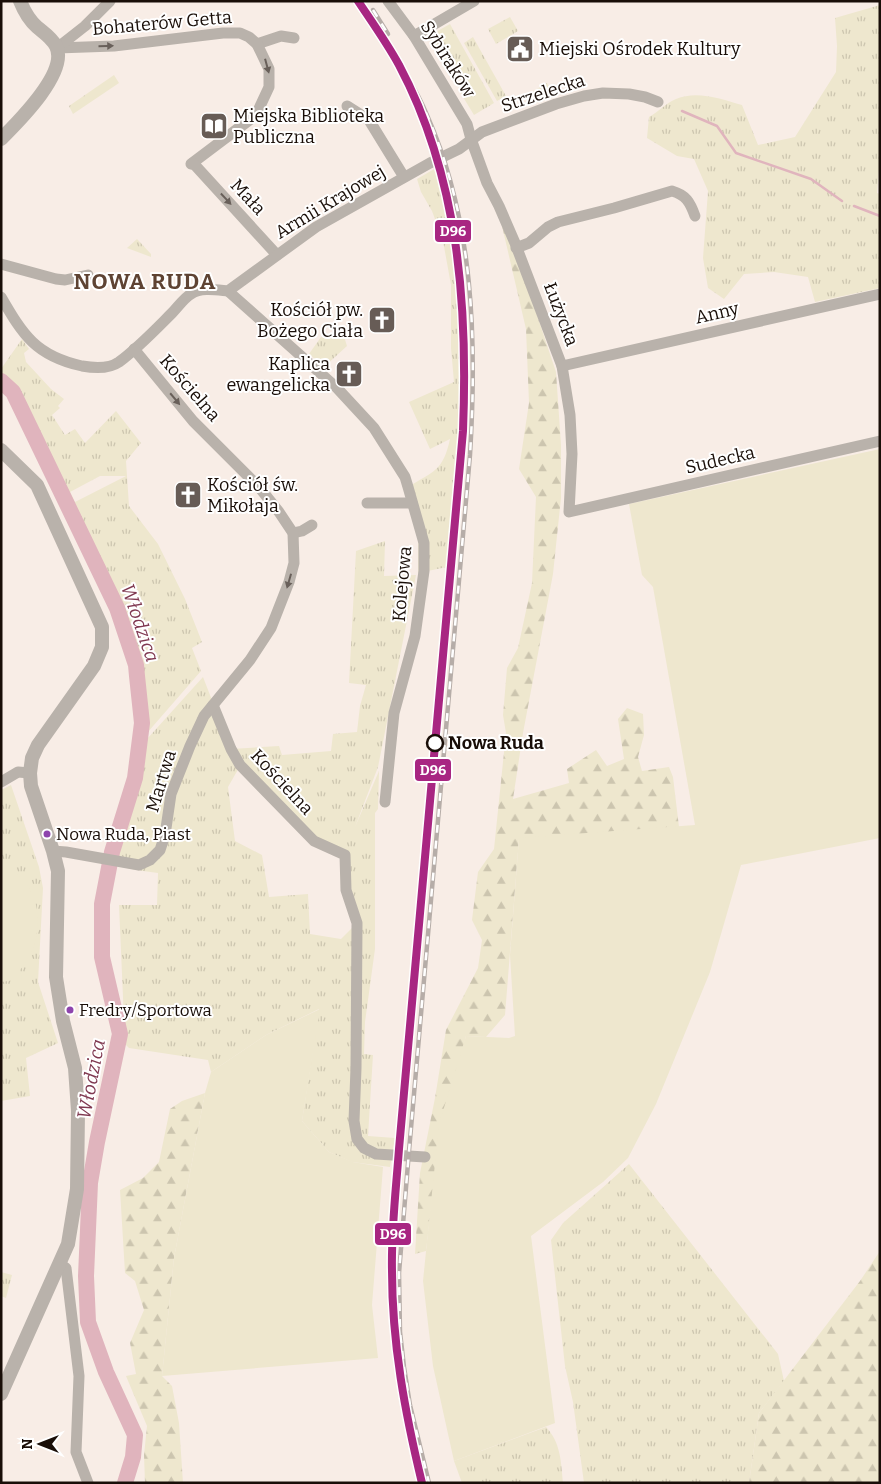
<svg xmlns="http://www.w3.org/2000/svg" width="881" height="1484" viewBox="0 0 881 1484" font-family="Bitter,serif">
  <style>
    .grass { fill: url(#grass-tufts); fill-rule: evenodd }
    .forest { fill: url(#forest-firs) }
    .garden { fill: #eee7ce }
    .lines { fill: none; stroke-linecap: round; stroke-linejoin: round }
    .stream { stroke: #e0b4bd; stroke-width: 2.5 }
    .river { stroke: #e0b4bd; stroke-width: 16 }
    .minor { stroke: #b9b2ab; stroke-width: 11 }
    .tertiary { stroke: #b9b2ab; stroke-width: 14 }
    .rail-casing { stroke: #b6ada8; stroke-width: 4.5 }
    .rail { stroke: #fff; stroke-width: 2.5; stroke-dasharray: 8; stroke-linecap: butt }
    .rail-1-casing { stroke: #fff; stroke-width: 11 }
    .rail-1 { stroke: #a82682; stroke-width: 8 }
    .oneway { fill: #69605a }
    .stop-dot { fill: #fff; stroke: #190e08; stroke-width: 2.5 }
    .bus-dot { fill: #8e44ad; stroke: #fff; stroke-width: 2 }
    .labels { text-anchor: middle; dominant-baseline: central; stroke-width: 4; stroke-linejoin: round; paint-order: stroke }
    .bus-label { font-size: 17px; fill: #190e08; stroke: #fff; text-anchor: start }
    .street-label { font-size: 18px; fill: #190e08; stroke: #fff }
    .poi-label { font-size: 18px; fill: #190e08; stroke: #fff; text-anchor: start }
    .stop-label { font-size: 18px; font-weight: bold; fill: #190e08; stroke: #fff; text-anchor: start }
    .water-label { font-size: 19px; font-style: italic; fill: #803951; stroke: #fff }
    .district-label { font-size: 22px; font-weight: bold; letter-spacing: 1px; fill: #5e4333; stroke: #fff }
    .line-badge { stroke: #fff; stroke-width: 2 }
    .badge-label { font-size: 14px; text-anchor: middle; font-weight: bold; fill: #fff }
  </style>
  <defs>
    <pattern id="grass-tufts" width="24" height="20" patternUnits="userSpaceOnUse" patternTransform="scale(1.25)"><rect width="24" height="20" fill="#eee7ce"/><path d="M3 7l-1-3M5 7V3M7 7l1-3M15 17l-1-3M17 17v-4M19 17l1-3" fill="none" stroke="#ccc5af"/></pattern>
    <pattern id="forest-firs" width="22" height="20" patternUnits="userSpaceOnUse" patternTransform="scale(1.25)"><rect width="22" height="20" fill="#eee7ce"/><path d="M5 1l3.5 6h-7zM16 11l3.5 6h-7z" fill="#ccc5af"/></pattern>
  </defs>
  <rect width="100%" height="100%" fill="#f8ede6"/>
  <g class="grass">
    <path d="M880,5V158L877,193L880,194V288L815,302L808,277L774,272L744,274L724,299L708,288L703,258L708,191L694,159L677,156L647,138L649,117C658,112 666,103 676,99C697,90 721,99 742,105L758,145L795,137L836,72L837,46L835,18Z"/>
    <polygon points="510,17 518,31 496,44 488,29"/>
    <polygon points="450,24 494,103 474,115 460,92 466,89 456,71 449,74 431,42 434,33"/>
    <polygon points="473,37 506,96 497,101 464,43"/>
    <polygon points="114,75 119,83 73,114 69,106"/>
    <polygon points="547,83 555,97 530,105 525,96"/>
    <path d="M436,168C444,199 452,230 456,261C469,363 457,465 447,567L418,573V522L408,487C434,471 443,471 450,439L430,449L409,402L454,382L451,348V285L443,241L432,211L421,192L417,179Z"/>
    <polygon points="137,239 151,254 151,257 127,248"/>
    <polygon points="342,330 347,346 324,367 309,354 321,337 328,339"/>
    <path d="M22,339L29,349L24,353L26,362L51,389L64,399L58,406L60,408L52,415L65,435L75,429L85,443L116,411L141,443L126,461L129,506L158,544L185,599L202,642L192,648L201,671L147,733V739L203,677L231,749L279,746L282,755L331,751L333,734L357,732L360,706L366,685L349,683L356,551L385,541L384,576L416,575L378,767L355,827L379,771L378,809L375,813V949L365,1022L364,1054L373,1055L368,1136L395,1138L390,1167L352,1162L329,1152L302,1121L319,1009L266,1035L211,1072L208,1060L129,1048L125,1044L119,905H157L158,873L136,870L112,865V852L135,778L142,723L136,665L117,608L13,392L1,381V369ZM100,476H126L75,502L70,492ZM240,766L314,841L345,855L357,923L341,939L310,934L308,894L269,897L262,855L235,841L228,787Z"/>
    <polygon points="11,785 39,867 43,888 38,982 58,1043 26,1058 30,1096 1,1101 1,790"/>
    <polygon points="629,1164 778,1354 784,1381 759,1413 749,1483 584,1483 573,1402 565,1366 551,1240 563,1223"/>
    <polygon points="1,1272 12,1275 6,1298 1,1296"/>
    <path d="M546,1427C561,1443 561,1462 563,1483H462L454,1461Z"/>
  </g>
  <g class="forest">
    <polygon points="502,226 509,231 556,372 561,445 561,498 553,574 523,733 513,799 569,783 567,769 596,750 607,766 624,759 618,719 627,708 643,714 644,735 638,757 642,771 669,767 673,777 679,827 519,839 505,1015 486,1037 466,1036 437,1155 426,1251 415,1254 420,1173 435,1098 446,1030 478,968 482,940 472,920 478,872 494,849 506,733 503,715 507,668 518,648 532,583 536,497 519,469 529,403 526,329"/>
    <polygon points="205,1093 174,1258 162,1376 172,1386 179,1423 183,1483 145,1483 144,1455 147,1426 126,1376 136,1374 130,1343 144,1310 135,1281 125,1273 120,1190 143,1178 159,1162 170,1109 182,1101"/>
    <polygon points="880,1251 880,1483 749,1483 759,1413 860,1281"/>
  </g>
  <g class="garden">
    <polygon points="880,449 880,838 741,865 710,972 656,1104 628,1158 603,1182 531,1236 555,1423 454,1461 433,1366 423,1281 439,1124 466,1036 509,1038 515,1036 510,955 519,838 695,825 653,587 642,575 629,504"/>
    <path d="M1,859L3,867C45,881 47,941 20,970L22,979L1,982Z"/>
    <polygon points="320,1009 302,1121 329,1152 353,1162 383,1167 372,1305 378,1358 162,1376 174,1258 205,1093 211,1072 266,1035"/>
  </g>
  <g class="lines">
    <g class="stream">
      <polyline points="682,111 717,126 736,153 811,179 842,201"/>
      <polyline points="854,206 880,216"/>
    </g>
    <polyline class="river" points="1,381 13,392 117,608 136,665 137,676 142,723 135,778 112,852 102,904 102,957 120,1034 97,1142 90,1183 86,1276 88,1322 106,1372 135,1435 133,1457 125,1483"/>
    <g class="minor">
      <polyline points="388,1 414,36 467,124 471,139 487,183 499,206 515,243 562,366 570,415 572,454 569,512 880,441"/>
      <polyline points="414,36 474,1"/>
      <polyline points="257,44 281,36 294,38"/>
      <polyline points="57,48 114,46 223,33 240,33 249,37 257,44 269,69 269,87 256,115 191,164"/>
      <polyline points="57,48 85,26 110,1"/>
      <polyline points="347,106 369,120 404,177"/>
      <polyline points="193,163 277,255"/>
      <path d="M516,248L529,243L548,227L558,222L614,208L672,191C686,195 690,202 695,216"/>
      <polyline points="1,264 56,279 65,280 88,275"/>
      <polyline points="228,291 337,388 374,428 405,477 408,487 424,543 424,571 415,636 394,713 385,802"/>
      <path d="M1,297C23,335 36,356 82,366C93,368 109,369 119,362C138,348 155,330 172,313C178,307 184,298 191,294C201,287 217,290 228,291L316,227L430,163L459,149L482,132L556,104L584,96L603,93L629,94L645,97L658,102"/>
      <polyline points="562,366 880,294"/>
      <polyline points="367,503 412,503"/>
      <polyline points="293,533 302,531 312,525"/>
      <polyline points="213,705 231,749 240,765 314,841 345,855 346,890 357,923 356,1068 354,1121 357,1139 364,1148 376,1154 425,1157"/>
      <polyline points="1,782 18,772 30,773"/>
      <polyline points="53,851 66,852 139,865 150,860 160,850 165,835 171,794 190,746 204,716 250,660 271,628 289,582 294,563 293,533 279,512 259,487 193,421 134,349"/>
      <polyline points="60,1264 66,1268 79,1376 76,1452 88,1483"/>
    </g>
    <g class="tertiary">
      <path d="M1,139C18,122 69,72 56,46C51,37 44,33 37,27C29,20 24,11 20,1"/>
      <polyline points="1,450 37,485 102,627 102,647 94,666 38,745 32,758 30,773 31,786 53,851 58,871 56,977 63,1021 75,1068 78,1111 77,1189 68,1244 1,1394"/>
    </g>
    <g class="rail-casing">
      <g id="rail">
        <polyline points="373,10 388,34"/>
        <path d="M377,30C395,57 414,84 427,115C474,221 477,341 470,455L409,1151L399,1273L400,1332L404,1367L410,1405L429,1483"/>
      </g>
    </g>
    <use href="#rail" class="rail"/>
    <g class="rail-1-casing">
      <path id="rail-1" d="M358,1C372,22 387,43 399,65C459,178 468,306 463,431L399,1149C396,1190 391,1230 392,1271C392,1343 405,1413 422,1483"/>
    </g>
    <use href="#rail-1" class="rail-1"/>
  </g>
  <defs><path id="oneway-solid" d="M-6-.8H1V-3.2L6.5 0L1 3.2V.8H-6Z" transform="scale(1.25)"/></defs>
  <g class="oneway">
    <use href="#oneway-solid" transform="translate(106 46) rotate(-1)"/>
    <use href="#oneway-solid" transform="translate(267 66) rotate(75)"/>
    <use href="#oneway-solid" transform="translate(226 199) rotate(47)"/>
    <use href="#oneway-solid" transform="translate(175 399) rotate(50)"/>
    <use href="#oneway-solid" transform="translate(289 581) rotate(106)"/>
  </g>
  <defs>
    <g id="civic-square" transform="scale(1.4375)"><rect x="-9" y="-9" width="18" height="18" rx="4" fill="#675c56" stroke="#fff"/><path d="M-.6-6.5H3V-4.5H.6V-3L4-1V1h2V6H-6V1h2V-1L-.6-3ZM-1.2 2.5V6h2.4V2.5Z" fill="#fff"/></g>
    <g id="library-square" transform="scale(1.4375)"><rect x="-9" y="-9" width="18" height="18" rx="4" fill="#675c56" stroke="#fff"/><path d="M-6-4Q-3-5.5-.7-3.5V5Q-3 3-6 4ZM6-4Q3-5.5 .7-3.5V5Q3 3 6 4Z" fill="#fff"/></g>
    <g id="church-square" transform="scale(1.4375)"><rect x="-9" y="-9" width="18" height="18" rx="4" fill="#675c56" stroke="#fff"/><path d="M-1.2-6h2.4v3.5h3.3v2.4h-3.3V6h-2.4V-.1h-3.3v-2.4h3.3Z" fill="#fff"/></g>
  </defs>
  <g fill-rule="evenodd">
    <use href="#civic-square" x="520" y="49"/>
    <use href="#library-square" x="214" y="126"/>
    <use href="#church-square" x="382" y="320"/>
    <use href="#church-square" x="349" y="374"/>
    <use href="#church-square" x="188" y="495"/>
  </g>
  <circle class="stop-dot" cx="435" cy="743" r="8"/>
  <g class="bus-dot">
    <circle cx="47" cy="834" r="4.5"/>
    <circle cx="70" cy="1010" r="4.5"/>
  </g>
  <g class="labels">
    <g class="bus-label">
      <text x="56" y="834">Nowa Ruda, Piast</text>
      <text x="79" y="1010">Fredry/Sportowa</text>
    </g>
    <g class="street-label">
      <text transform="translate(162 23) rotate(-5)">Bohaterów Getta</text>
      <text transform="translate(448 59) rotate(58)">Sybiraków</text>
      <text transform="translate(543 93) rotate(-18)">Strzelecka</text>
      <text transform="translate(248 197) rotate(47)">Mała</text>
      <text transform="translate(330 202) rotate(-31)">Armii Krajowej</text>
      <text transform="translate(717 313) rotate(-13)">Anny</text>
      <text transform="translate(561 314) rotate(69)">Łużycka</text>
      <text transform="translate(190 388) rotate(49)">Kościelna</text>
      <text transform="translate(720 460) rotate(-13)">Sudecka</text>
      <text transform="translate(402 584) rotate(-85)">Kolejowa</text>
      <text transform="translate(161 781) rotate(-73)">Martwa</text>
      <text transform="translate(282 782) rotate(47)">Kościelna</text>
    </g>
    <g class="poi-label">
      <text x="539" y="49">Miejski Ośrodek Kultury</text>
      <text x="233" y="116">Miejska Biblioteka<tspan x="233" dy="21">Publiczna</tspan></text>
      <text x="363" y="310" text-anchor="end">Kościół pw.<tspan x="363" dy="21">Bożego Ciała</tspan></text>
      <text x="330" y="364" text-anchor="end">Kaplica<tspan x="330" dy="21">ewangelicka</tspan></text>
      <text x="207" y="485">Kościół św.<tspan x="207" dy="21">Mikołaja</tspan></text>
    </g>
    <g class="stop-label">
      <text x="448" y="743">Nowa Ruda</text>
    </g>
    <g class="water-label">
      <text transform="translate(140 623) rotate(71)">Włodzica</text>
      <text transform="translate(91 1079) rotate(-79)">Włodzica</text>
    </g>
    <g class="district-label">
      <text x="145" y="281">NOWA RUDA</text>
    </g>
  </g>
  <g class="line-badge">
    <rect x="434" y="219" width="38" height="24" rx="5" fill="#a82682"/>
    <rect x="414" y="758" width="38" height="24" rx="5" fill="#a82682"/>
    <rect x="374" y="1222" width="38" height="24" rx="5" fill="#a82682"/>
  </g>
  <g class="badge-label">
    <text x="453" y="236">D96</text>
    <text x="433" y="775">D96</text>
    <text x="393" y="1239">D96</text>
  </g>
  <rect width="881" height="1484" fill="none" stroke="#190e08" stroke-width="5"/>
  <g transform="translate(40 1444) rotate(270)" stroke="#ffffff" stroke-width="4" paint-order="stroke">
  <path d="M0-4L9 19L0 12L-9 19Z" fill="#190e08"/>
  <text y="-8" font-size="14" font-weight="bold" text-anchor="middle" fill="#190e08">N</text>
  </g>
</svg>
